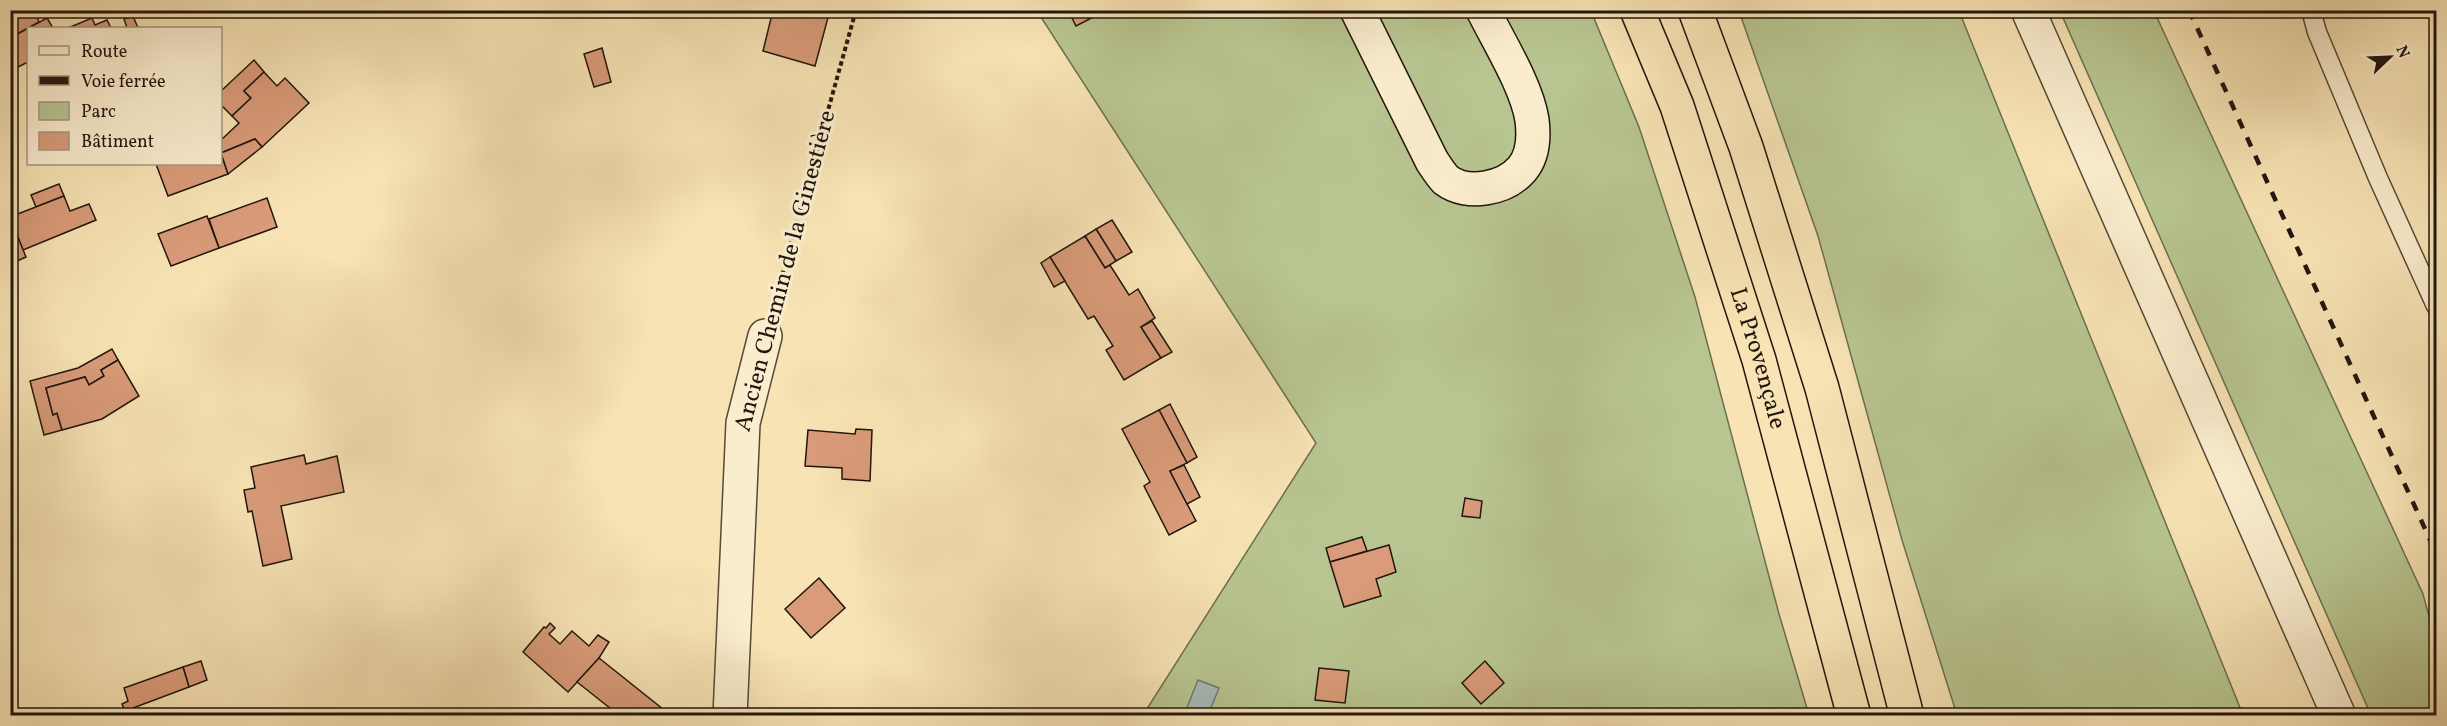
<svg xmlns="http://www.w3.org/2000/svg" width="2447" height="726" viewBox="0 0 2447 726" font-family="Vollkorn,serif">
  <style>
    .green { fill: #b8c590; stroke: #6c6e50; stroke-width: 1.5 }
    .water { fill: #a3bbb9; stroke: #6f7975; stroke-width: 1.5 }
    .building { fill: #d99b79; stroke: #21160f; stroke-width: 1.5 }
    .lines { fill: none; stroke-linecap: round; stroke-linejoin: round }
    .service-casing { stroke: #564938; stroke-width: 21 }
    .minor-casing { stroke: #564938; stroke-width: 36 }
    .tertiary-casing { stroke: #564938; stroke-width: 36 }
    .secondary-casing { stroke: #21160f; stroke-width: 36 }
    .motorway-casing { stroke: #21160f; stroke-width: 36 }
    .path { stroke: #21160f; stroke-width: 4; stroke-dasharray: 4.5 3; stroke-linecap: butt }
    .service { stroke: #faedce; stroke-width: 18 }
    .minor { stroke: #faedce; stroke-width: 33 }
    .tertiary { stroke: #faedce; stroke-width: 33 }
    .secondary { stroke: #faedce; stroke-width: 33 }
    .motorway { stroke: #f7e3b4; stroke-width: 33 }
    .rail { stroke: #21160f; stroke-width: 4.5; stroke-dasharray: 10 10; stroke-linecap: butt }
    .labels { text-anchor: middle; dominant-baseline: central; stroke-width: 6; stroke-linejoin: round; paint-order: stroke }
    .street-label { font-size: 24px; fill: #21160f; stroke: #faedce }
  </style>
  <rect width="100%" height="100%" fill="#f7e3b4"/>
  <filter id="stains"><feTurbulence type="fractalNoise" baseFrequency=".00333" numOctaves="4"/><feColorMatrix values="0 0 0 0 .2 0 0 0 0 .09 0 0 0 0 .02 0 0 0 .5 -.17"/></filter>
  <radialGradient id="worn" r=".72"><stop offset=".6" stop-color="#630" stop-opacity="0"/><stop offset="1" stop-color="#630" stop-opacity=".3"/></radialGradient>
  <g class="green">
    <polygon points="1037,11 1591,11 1639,127 1695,297 1779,614 1809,715 1143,715 1316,443"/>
    <polygon points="1739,11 1959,11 2243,715 1957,715 1902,540 1818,236"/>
    <polygon points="2060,11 2154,11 2423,594 2436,642 2436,715 2371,715"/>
  </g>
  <polygon class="water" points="1198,680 1219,688 1208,715 1199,715 1186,710"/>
  <g class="building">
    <polygon points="26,10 34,10 39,22 10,38 10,18"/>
    <polygon points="773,10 830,10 815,66 763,51"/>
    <polygon points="1068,10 1107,10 1076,26"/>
    <polygon points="133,16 138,28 127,28 124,19"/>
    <polygon points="47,18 53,28 28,28 28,62 10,71 10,38"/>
    <polygon points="92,18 95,25 107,20 111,28 68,28"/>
    <polygon points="602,48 611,82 594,87 584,54"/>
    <polygon points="254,60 264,72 244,91 251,98 232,116 220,104 220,92"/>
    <polygon points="264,72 277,86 285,78 309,103 262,147 255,139 221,153 228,174 168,196 156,164 220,164 220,141 239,123 232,116 251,98 244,91"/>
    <polygon points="255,139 262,147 228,174 221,153"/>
    <polygon points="59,184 64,196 36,207 31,195"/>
    <polygon points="64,196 70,211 89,204 96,220 23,250 10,217"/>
    <polygon points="267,198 277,227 219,248 209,219"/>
    <polygon points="207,216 219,248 171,266 158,234"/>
    <polygon points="1112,220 1132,252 1116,261 1096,229"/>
    <polygon points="13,225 26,257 10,264 10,226"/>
    <polygon points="1096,229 1116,261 1105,268 1085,236"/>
    <polygon points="1085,236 1105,268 1110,265 1129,295 1138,289 1155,318 1141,327 1161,358 1124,380 1106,350 1113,346 1094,316 1088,319 1050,257"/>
    <polygon points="1050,257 1065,281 1054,287 1041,263"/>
    <polygon points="1152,321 1172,352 1161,358 1141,327"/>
    <polygon points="112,349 118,360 101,370 104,376 89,385 85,377 46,388 53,415 57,413 62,430 44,435 30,381 78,368"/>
    <polygon points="118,360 139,396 102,419 62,430 57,413 53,415 46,388 85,377 89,385 104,376 101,370"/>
    <polygon points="1170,404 1197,457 1187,463 1159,410"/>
    <polygon points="1159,410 1187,463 1170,471 1196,521 1169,535 1144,486 1150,482 1122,429"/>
    <polygon points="856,429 872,430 870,481 842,479 842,468 805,466 808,430 855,434"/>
    <polygon points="304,455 306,464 337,456 344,492 281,506 292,559 263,566 252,511 248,512 244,490 255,488 251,467"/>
    <polygon points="1184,465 1200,497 1187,504 1170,471"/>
    <polygon points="1465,498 1482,501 1480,518 1462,516"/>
    <polygon points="1362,537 1367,551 1330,562 1326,548"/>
    <polygon points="1389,545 1396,572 1376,579 1381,596 1344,607 1330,562"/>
    <polygon points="819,578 845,608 811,638 785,609"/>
    <polygon points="10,602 16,611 10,614"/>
    <polygon points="550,623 555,628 549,634 560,644 572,631 589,646 598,635 609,642 599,658 568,692 523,652 544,627 546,628"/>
    <polygon points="599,658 664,710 660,716 620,716 577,682"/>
    <polygon points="201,661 207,680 189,687 183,667"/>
    <polygon points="1485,661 1504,683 1481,704 1462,683"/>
    <polygon points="183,667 189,687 125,711 122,704 128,701 124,688"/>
    <polygon points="1319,668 1349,671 1345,703 1315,700"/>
  </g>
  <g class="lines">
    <g class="service-casing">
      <polyline id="service" points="2311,10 2317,32 2378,178 2436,306"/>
    </g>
    <g class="minor-casing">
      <polyline id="minor" points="730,716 743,423 765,336"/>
    </g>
    <g class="tertiary-casing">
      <polyline id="tertiary" points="2028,10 2339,716"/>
    </g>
    <g class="secondary-casing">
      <path id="secondary" d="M1357,10L1432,161C1436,167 1441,175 1446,180C1467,196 1505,189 1522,169C1533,156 1534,136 1532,120C1527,87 1499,42 1483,10"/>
    </g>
    <g class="motorway-casing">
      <g id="motorway">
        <path id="s1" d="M1637,10L1677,106L1759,360L1854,716"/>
        <polyline points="1695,10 1746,147 1822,388 1907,716"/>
      </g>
    </g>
    <polyline class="path" points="774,304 856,10"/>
    <use href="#service" class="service"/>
    <use href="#minor" class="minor"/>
    <use href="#tertiary" class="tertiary"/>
    <use href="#secondary" class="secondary"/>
    <use href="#motorway" class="motorway"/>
    <polyline class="rail" points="2189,10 2436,553"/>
  </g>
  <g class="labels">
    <g class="street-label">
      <text transform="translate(786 271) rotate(-75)">Ancien Chemin de la Ginestière</text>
      <text stroke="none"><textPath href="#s1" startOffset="369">La Provençale</textPath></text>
    </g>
  </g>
  <rect width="2447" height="726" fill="none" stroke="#f7e3b4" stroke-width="36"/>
  <rect x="12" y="12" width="2423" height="702" fill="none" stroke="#21160f" stroke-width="3"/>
  <rect x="18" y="18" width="2411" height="690" fill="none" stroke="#21160f" stroke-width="1.5"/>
  <rect x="27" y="27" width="195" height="138" fill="#faedce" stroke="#a39782" stroke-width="1.5"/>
  <rect x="39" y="46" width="30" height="9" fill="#faedce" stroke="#a39782" stroke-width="1.5"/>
  <text x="81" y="57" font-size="18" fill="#21160f">Route</text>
  <rect x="39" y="76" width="30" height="9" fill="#21160f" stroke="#a39782" stroke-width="1.5"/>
  <text x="81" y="87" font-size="18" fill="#21160f">Voie ferrée</text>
  <rect x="39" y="102" width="30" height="18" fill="#b8c590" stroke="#a39782" stroke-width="1.5"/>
  <text x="81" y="117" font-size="18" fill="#21160f">Parc</text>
  <rect x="39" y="132" width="30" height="18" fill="#d99b79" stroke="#a39782" stroke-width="1.5"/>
  <text x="81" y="147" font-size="18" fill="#21160f">Bâtiment</text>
  <g transform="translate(2390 57) rotate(67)" stroke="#faedce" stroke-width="4.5" paint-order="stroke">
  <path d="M0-4.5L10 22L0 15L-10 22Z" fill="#21160f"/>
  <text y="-9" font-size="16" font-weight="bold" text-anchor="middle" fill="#21160f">N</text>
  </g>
  <rect width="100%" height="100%" filter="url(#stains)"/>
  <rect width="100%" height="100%" fill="url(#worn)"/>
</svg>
